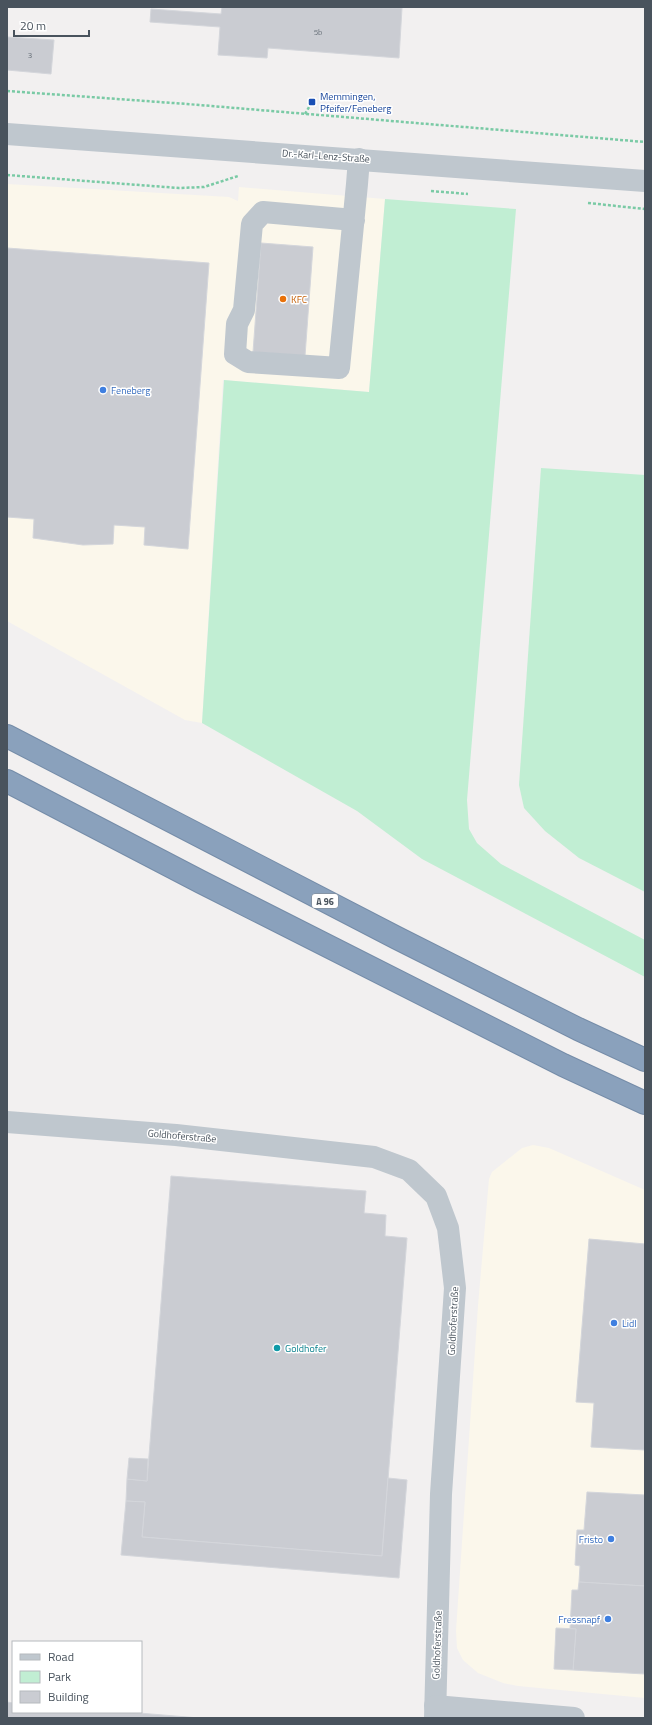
<svg xmlns="http://www.w3.org/2000/svg" width="652" height="1725" viewBox="0 0 652 1725" font-family="'Titillium Web',sans-serif">
  <style>
    .commercial { fill: #fbf7eb }
    .green { fill: #c1eed3 }
    .building { fill: #caccd2; stroke: #d4d6db }
    .lines { fill: none; stroke-linecap: round; stroke-linejoin: round }
    .highway-casing { stroke: #758ca8; stroke-width: 24 }
    .path { stroke: #7acaa5; stroke-width: 2.5; stroke-dasharray: 3 2; stroke-linecap: butt }
    .minor { stroke: #bfc7ce; stroke-width: 22 }
    .highway { stroke: #8aa1bc; stroke-width: 22 }
    .transit-dot { fill: #1a4fb4; stroke: #fff; stroke-width: 1.5 }
    .food-dot { fill: #e8710a; stroke: #fff; stroke-width: 1.5 }
    .shop-dot { fill: #3f7fe0; stroke: #fff; stroke-width: 1.5 }
    .culture-dot { fill: #0f9aa8; stroke: #fff; stroke-width: 1.5 }
    .labels { text-anchor: middle; dominant-baseline: central; stroke-width: 3; stroke-linejoin: round; paint-order: stroke }
    .number-label { font-size: 8px; fill: #69717a }
    .shield { fill: #fff; stroke: #80878e; stroke-width: 1 }
    .shield-label { font-size: 9px; font-weight: bold; fill: #49535d }
    .transit-label { font-size: 10px; fill: #164399; stroke: #fff; text-anchor: start }
    .street-label { font-size: 10px; fill: #49535d; stroke: #fff }
    .food-label { font-size: 10px; fill: #c56008; stroke: #fff; text-anchor: start }
    .shop-label { font-size: 10px; fill: #366cbe; stroke: #fff; text-anchor: start }
    .culture-label { font-size: 10px; fill: #0d838f; stroke: #fff; text-anchor: start }
  </style>
  <rect width="100%" height="100%" fill="#f2f0f0"/>
  <g class="commercial">
    <polygon points="7,184 229,197 238,201 239,187 385,199 369,392 223,380 202,723 185,720 7,621"/>
    <polygon points="533,1145 549,1148 645,1190 645,1698 518,1686 503,1683 478,1673 463,1660 457,1648 456,1631 478,1306 489,1179 492,1172 522,1148"/>
  </g>
  <g class="green">
    <polygon points="385,199 516,209 467,800 469,829 477,843 501,864 645,940 645,977 422,859 357,811 202,723 224,380 369,392"/>
    <polygon points="541,468 645,475 645,892 579,858 545,831 524,808 519,785"/>
  </g>
  <g class="building">
    <polygon points="222,7 402,8 399,58 268,48 267,58 218,55 220,27 150,22 151,9 221,14"/>
    <polygon points="7,37 54,40 51,74 7,70"/>
    <polygon points="261,243 313,247 305,356 253,352"/>
    <polygon points="7,248 209,263 188,549 144,545 145,527 114,525 113,544 83,545 33,538 34,519 7,517"/>
    <polygon points="171,1176 366,1191 364,1213 386,1215 385,1236 407,1238 382,1556 142,1537 145,1502 126,1501 127,1479 147,1481"/>
    <polygon points="589,1239 645,1244 645,1450 591,1447 594,1403 576,1402"/>
    <polygon points="129,1458 148,1459 147,1481 127,1479"/>
    <polygon points="388,1478 407,1480 399,1578 121,1555 126,1501 145,1502 142,1537 382,1556"/>
    <polygon points="587,1492 645,1495 645,1586 579,1582 580,1566 575,1565 577,1530 584,1530"/>
    <polygon points="579,1582 645,1586 645,1674 573,1670 576,1629 570,1629 572,1590 578,1590"/>
    <polygon points="556,1628 576,1629 573,1670 554,1669"/>
    <polygon points="7,1702 13,1703 13,1712 127,1712 199,1718 7,1718"/>
  </g>
  <g class="lines">
    <g class="highway-casing">
      <g id="highway">
        <polyline points="7,736 397,938 578,1029 645,1060"/>
        <polyline points="7,781 201,882 563,1065 645,1103"/>
      </g>
    </g>
    <g class="path">
      <polyline points="7,91 187,104 645,142"/>
      <polyline points="305,114 312,102"/>
      <polyline points="7,175 179,188 204,187 238,176"/>
      <polyline points="431,191 468,194"/>
      <polyline points="588,203 645,209"/>
    </g>
    <g class="minor">
      <polyline points="7,134 645,181"/>
      <polyline points="354,220 263,212 252,224 244,310 237,324 235,354 248,362 339,368 357,184 359,159"/>
      <polyline points="7,1122 176,1135 374,1157 409,1170 436,1196 448,1228 455,1288 441,1494 435,1718"/>
      <polyline points="435,1706 574,1718"/>
    </g>
    <use href="#highway" class="highway"/>
  </g>
  <rect class="transit-dot" x="308" y="98" width="8" height="8" rx="2"/>
  <circle class="food-dot" cx="283" cy="299" r="4"/>
  <g class="shop-dot">
    <circle cx="103" cy="390" r="4"/>
    <circle cx="614" cy="1323" r="4"/>
    <circle cx="611" cy="1539" r="4"/>
    <circle cx="608" cy="1619" r="4"/>
  </g>
  <circle class="culture-dot" cx="277" cy="1348" r="4"/>
  <g class="labels">
    <g class="number-label">
      <text x="318" y="32">5b</text>
      <text x="30" y="55">3</text>
    </g>
    <rect class="shield" x="312" y="894" width="26" height="14" rx="3"/>
    <g class="shield-label">
      <text x="325" y="901">A 96</text>
    </g>
    <g class="transit-label">
      <text x="320" y="96">Memmingen,<tspan x="320" dy="12">Pfeifer/Feneberg</tspan></text>
    </g>
    <g class="street-label">
      <text transform="translate(326 156) rotate(4)">Dr.-Karl-Lenz-Straße</text>
      <text transform="translate(182 1136) rotate(5)">Goldhoferstraße</text>
      <text transform="translate(453 1321) rotate(-87)">Goldhoferstraße</text>
      <text transform="translate(437 1645) rotate(-88)">Goldhoferstraße</text>
    </g>
    <g class="food-label">
      <text x="291" y="299">KFC</text>
    </g>
    <g class="shop-label">
      <text x="111" y="390">Feneberg</text>
      <text x="622" y="1323">Lidl</text>
      <text x="603" y="1539" text-anchor="end">Fristo</text>
      <text x="600" y="1619" text-anchor="end">Fressnapf</text>
    </g>
    <g class="culture-label">
      <text x="285" y="1348">Goldhofer</text>
    </g>
  </g>
  <rect width="652" height="1725" fill="none" stroke="#49535d" stroke-width="16"/>
  <rect x="12" y="1641" width="130" height="72" fill="#ffffff" stroke="#b6babe"/>
  <rect x="20" y="1654" width="20" height="6" fill="#bfc7ce" stroke="#b6babe"/>
  <text x="48" y="1661" font-size="12" fill="#49535d">Road</text>
  <rect x="20" y="1671" width="20" height="12" fill="#c1eed3" stroke="#b6babe"/>
  <text x="48" y="1681" font-size="12" fill="#49535d">Park</text>
  <rect x="20" y="1691" width="20" height="12" fill="#caccd2" stroke="#b6babe"/>
  <text x="48" y="1701" font-size="12" fill="#49535d">Building</text>
  <path d="M14 30v6h75v-6" fill="none" stroke="#49535d" stroke-width="2"/>
  <text x="20" y="30" font-size="12" fill="#49535d" stroke="#ffffff" stroke-width="3" paint-order="stroke">20 m</text>
</svg>
